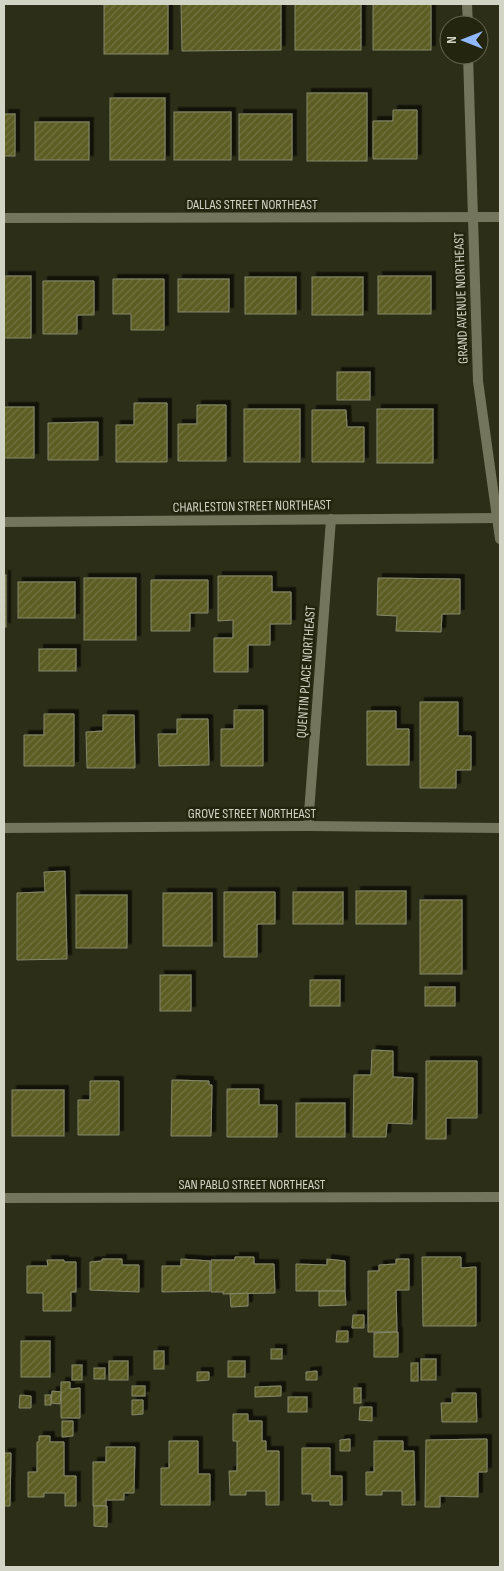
<svg xmlns="http://www.w3.org/2000/svg" width="504" height="1571" viewBox="0 0 504 1571" font-family="'Sofia Sans Condensed',sans-serif">
  <style>
    .building { fill: url(#building-hatch); stroke: #85886d; filter: url(#shadow) }
    .lines { fill: none; stroke-linecap: round; stroke-linejoin: round }
    .street { stroke: #73755c; stroke-width: 10 }
    .labels { text-anchor: middle; dominant-baseline: central; stroke-width: 5; stroke-linejoin: round; paint-order: stroke }
    .street-label { font-size: 14px; fill: #d2d4c6; stroke: #23250e }
  </style>
  <defs>
    <pattern id="building-hatch" width="6" height="6" patternUnits="userSpaceOnUse" patternTransform="scale(1.25)"><rect width="6" height="6" fill="#5b5d23"/><path d="M-1 1l2-2M0 6l6-6M5 7l2-2" fill="none" stroke="#727341"/></pattern>
    <filter id="shadow"><feDropShadow dx="4.5" dy="-4.5" stdDeviation="0" flood-color="#0009"/></filter>
  </defs>
  <rect width="100%" height="100%" fill="#2d2e17"/>
  <g class="building">
    <rect x="104" y="4" width="64" height="50"/>
    <polygon points="181,4 281,4 281,50 182,51"/>
    <rect x="295" y="4" width="66" height="46"/>
    <rect x="373" y="4" width="58" height="46"/>
    <rect x="307" y="93" width="60" height="68"/>
    <rect x="110" y="98" width="55" height="62"/>
    <polygon points="393,110 417,110 417,159 373,159 373,121 393,121"/>
    <rect x="174" y="112" width="57" height="48"/>
    <rect x="4" y="114" width="11" height="42"/>
    <rect x="239" y="114" width="53" height="46"/>
    <rect x="35" y="122" width="54" height="38"/>
    <rect x="4" y="276" width="27" height="62"/>
    <rect x="378" y="276" width="53" height="38"/>
    <rect x="245" y="277" width="51" height="37"/>
    <rect x="312" y="277" width="51" height="38"/>
    <polygon points="113,279 164,279 164,330 131,330 131,314 113,314"/>
    <rect x="178" y="279" width="51" height="33"/>
    <polygon points="43,281 94,281 94,315 77,315 77,334 43,334"/>
    <rect x="337" y="372" width="33" height="28"/>
    <polygon points="134,403 167,403 167,462 116,462 116,425 134,425"/>
    <polygon points="197,405 226,405 226,461 178,461 178,424 197,424"/>
    <rect x="4" y="407" width="30" height="51"/>
    <rect x="244" y="409" width="56" height="53"/>
    <rect x="377" y="409" width="56" height="54"/>
    <polygon points="312,410 346,410 347,427 364,427 364,462 312,462"/>
    <polygon points="98,422 98,460 48,460 48,423"/>
    <rect x="4" y="575" width="2" height="52"/>
    <polygon points="218,576 272,576 272,592 291,592 291,624 270,624 270,645 248,645 248,672 214,672 214,638 233,638 233,620 218,621"/>
    <rect x="84" y="578" width="52" height="62"/>
    <polygon points="378,578 460,579 460,614 442,614 441,632 396,631 397,616 377,615"/>
    <polygon points="151,580 208,580 208,613 190,613 190,631 151,631"/>
    <rect x="18" y="582" width="57" height="36"/>
    <rect x="39" y="649" width="37" height="22"/>
    <polygon points="420,702 458,702 458,736 471,736 471,770 456,770 456,788 420,788"/>
    <polygon points="234,710 263,710 263,766 221,766 221,729 234,729"/>
    <polygon points="367,711 396,711 396,729 409,729 409,765 367,765"/>
    <polygon points="44,714 74,714 74,766 24,766 24,735 44,735"/>
    <polygon points="103,715 134,715 135,768 87,768 86,732 103,731"/>
    <polygon points="177,719 208,719 209,765 159,766 158,734 177,734"/>
    <polygon points="65,871 67,959 17,960 17,893 45,892 44,872"/>
    <rect x="356" y="891" width="50" height="33"/>
    <polygon points="224,892 275,892 275,924 257,924 257,957 224,957"/>
    <rect x="293" y="892" width="50" height="32"/>
    <rect x="163" y="893" width="49" height="53"/>
    <rect x="76" y="895" width="51" height="53"/>
    <rect x="420" y="900" width="42" height="74"/>
    <rect x="160" y="975" width="31" height="36"/>
    <rect x="310" y="980" width="30" height="26"/>
    <rect x="425" y="987" width="30" height="19"/>
    <polygon points="372,1050 393,1051 393,1077 413,1078 412,1124 387,1123 386,1137 353,1137 354,1075 371,1075"/>
    <polygon points="426,1061 477,1061 477,1118 446,1118 446,1139 426,1139"/>
    <polygon points="172,1080 209,1081 209,1085 212,1085 211,1136 171,1136"/>
    <polygon points="90,1081 119,1081 119,1135 78,1135 78,1100 90,1100"/>
    <polygon points="227,1089 259,1089 259,1105 277,1105 277,1137 227,1137"/>
    <rect x="12" y="1090" width="52" height="46"/>
    <rect x="296" y="1103" width="49" height="34"/>
    <polygon points="235,1257 254,1257 254,1264 274,1264 275,1293 223,1294 223,1292 211,1292 211,1260 235,1260"/>
    <polygon points="422,1257 461,1257 461,1268 476,1267 476,1326 423,1326"/>
    <polygon points="102,1259 122,1259 122,1265 139,1265 139,1292 90,1290 90,1262 102,1261"/>
    <polygon points="181,1259 210,1261 210,1291 162,1292 162,1266 181,1266"/>
    <polygon points="327,1259 345,1261 345,1291 296,1291 296,1264 327,1265"/>
    <polygon points="396,1259 409,1259 409,1290 396,1290 397,1332 368,1332 368,1271 379,1271 379,1265 396,1264"/>
    <polygon points="47,1260 64,1260 64,1262 76,1262 76,1292 71,1292 71,1311 43,1311 43,1293 27,1293 27,1266 48,1266"/>
    <polygon points="319,1291 345,1291 346,1305 319,1306"/>
    <polygon points="248,1293 248,1306 231,1307 230,1294"/>
    <polygon points="353,1315 364,1315 364,1328 352,1328"/>
    <polygon points="337,1331 348,1331 348,1342 336,1342"/>
    <polygon points="398,1332 398,1357 374,1357 374,1333"/>
    <rect x="21" y="1341" width="29" height="36"/>
    <rect x="271" y="1349" width="11" height="10"/>
    <rect x="154" y="1351" width="10" height="18"/>
    <rect x="421" y="1359" width="15" height="21"/>
    <rect x="109" y="1361" width="19" height="19"/>
    <rect x="228" y="1361" width="17" height="16"/>
    <rect x="411" y="1363" width="7" height="18"/>
    <rect x="72" y="1365" width="10" height="15"/>
    <rect x="94" y="1368" width="11" height="11"/>
    <polygon points="317,1371 317,1380 306,1380 306,1372"/>
    <polygon points="197,1372 209,1372 209,1380 197,1381"/>
    <polygon points="61,1382 70,1382 70,1389 80,1388 80,1418 61,1418"/>
    <rect x="132" y="1386" width="13" height="10"/>
    <polygon points="281,1386 281,1396 255,1397 255,1387"/>
    <rect x="354" y="1388" width="7" height="15"/>
    <polygon points="52,1391 61,1392 60,1404 51,1403"/>
    <polygon points="452,1393 476,1393 477,1422 442,1422 441,1403 452,1403"/>
    <polygon points="20,1395 31,1396 31,1408 19,1408"/>
    <rect x="45" y="1395" width="6" height="10"/>
    <rect x="288" y="1397" width="19" height="15"/>
    <polygon points="132,1400 143,1400 143,1414 132,1415"/>
    <polygon points="360,1407 372,1407 372,1421 359,1420"/>
    <polygon points="233,1414 248,1414 248,1421 262,1421 262,1441 266,1441 266,1451 279,1451 279,1505 266,1505 266,1491 246,1491 246,1495 230,1495 229,1471 237,1471 237,1441 233,1441"/>
    <polygon points="62,1421 73,1421 73,1436 62,1437"/>
    <polygon points="39,1436 50,1436 50,1442 64,1442 64,1476 76,1476 76,1506 65,1506 65,1493 44,1493 44,1497 28,1497 28,1472 37,1472 37,1442 39,1442"/>
    <polygon points="350,1439 350,1451 340,1451 340,1440"/>
    <polygon points="487,1439 487,1472 478,1472 478,1497 440,1496 440,1507 425,1507 426,1440"/>
    <polygon points="169,1441 198,1441 198,1474 210,1474 210,1505 161,1505 161,1468 169,1468"/>
    <polygon points="374,1441 403,1441 403,1451 414,1451 415,1505 402,1505 402,1491 382,1491 382,1495 366,1495 366,1472 374,1472"/>
    <polygon points="106,1447 135,1447 134,1493 124,1493 124,1500 106,1500 106,1506 93,1506 93,1462 106,1462"/>
    <polygon points="302,1448 330,1448 330,1476 342,1476 342,1505 330,1505 330,1501 312,1501 312,1494 302,1494"/>
    <polygon points="4,1453 11,1453 10,1506 4,1506"/>
    <polygon points="94,1506 107,1506 107,1527 94,1526"/>
  </g>
  <g class="lines">
    <g class="street">
      <polyline points="467,4 468,25"/>
      <polyline points="468,55 478,381 500,539"/>
      <polyline points="4,218 500,217"/>
      <polyline points="4,522 500,518"/>
      <polyline points="308,826 331,519"/>
      <polyline points="4,828 308,826 500,828"/>
      <polyline points="4,1198 500,1197"/>
    </g>
  </g>
  <g class="labels">
    <g class="street-label">
      <text x="252" y="204">DALLAS STREET NORTHEAST</text>
      <text transform="translate(461 298) rotate(-92)">GRAND AVENUE NORTHEAST</text>
      <text transform="translate(252 506) rotate(-1)">CHARLESTON STREET NORTHEAST</text>
      <text transform="translate(306 672) rotate(-86)">QUENTIN PLACE NORTHEAST</text>
      <text x="252" y="813">GROVE STREET NORTHEAST</text>
      <text x="252" y="1184">SAN PABLO STREET NORTHEAST</text>
    </g>
  </g>
  <rect width="504" height="1571" fill="none" stroke="#d2d4c6" stroke-width="10"/>
  <g transform="translate(464 40) rotate(270)"><circle r="24" fill="#23250e" stroke="#696b58"/>
  <path d="M0-4L9 19L0 12L-9 19Z" fill="#91b8fd"/>
  <text y="-8" font-size="14" font-weight="bold" text-anchor="middle" fill="#d2d4c6">N</text>
  </g>
</svg>
